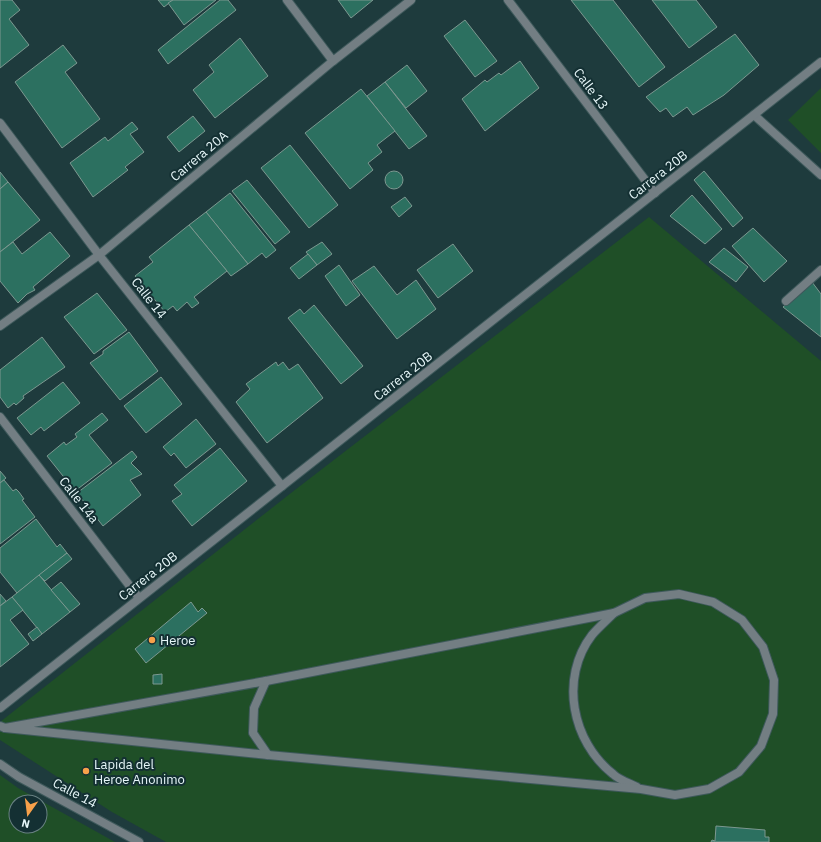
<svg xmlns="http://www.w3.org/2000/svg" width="821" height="842" viewBox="0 0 821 842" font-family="'IBM Plex Sans',sans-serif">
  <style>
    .green { fill: #1f4f27; fill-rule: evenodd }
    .building { fill: #2c7060; stroke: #7c9890 }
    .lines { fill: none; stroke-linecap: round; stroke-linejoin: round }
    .service-casing { stroke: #3e595b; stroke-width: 10 }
    .minor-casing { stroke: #3e595b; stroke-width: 10 }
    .service { stroke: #737e83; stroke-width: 8 }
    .minor { stroke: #737e83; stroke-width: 8 }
    .poi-dot { fill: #f8a14a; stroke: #143033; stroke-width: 1.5 }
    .labels { text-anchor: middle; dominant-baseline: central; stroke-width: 4; stroke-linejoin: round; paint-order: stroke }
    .street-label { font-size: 13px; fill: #e7f7f9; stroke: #143033 }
    .poi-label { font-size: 13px; fill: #e7f7f9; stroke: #143033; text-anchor: start }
  </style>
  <rect width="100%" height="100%" fill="#1e3b3d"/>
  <g class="green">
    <polygon points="821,88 821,153 788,120"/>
    <polygon points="649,217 821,361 821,842 166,842 112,812 0,740 0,722 291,493"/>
    <path d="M0,775L18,788L115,842H0ZM16,802H40V826H16Z"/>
  </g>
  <g class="building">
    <polygon points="0,0 12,0 20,10 9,19 29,45 0,68"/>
    <polygon points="158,0 173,0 164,7"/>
    <polygon points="173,0 216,0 184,25 168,3"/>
    <polygon points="220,0 228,0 236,10 168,64 158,50"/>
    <polygon points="338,0 373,0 351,18"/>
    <polygon points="571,0 613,0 665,67 639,87"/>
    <polygon points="652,0 696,0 717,27 689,48"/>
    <polygon points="465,20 497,61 475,77 444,36"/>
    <polygon points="735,34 759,65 724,95 693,115 687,107 673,117 666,108 660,112 646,97"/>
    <polygon points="240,38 268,76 215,118 193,90 214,72 209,65"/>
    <polygon points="63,45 77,63 65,72 100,119 62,148 15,82"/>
    <polygon points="520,61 539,88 485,131 462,99 485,80 487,82 499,73 501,75"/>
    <polygon points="407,65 427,91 406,108 385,82"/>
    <polygon points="385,82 427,136 409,149 367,96"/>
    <polygon points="361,89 395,131 377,145 382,152 368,163 373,170 350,189 305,133"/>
    <polygon points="193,116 205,131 179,152 167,137"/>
    <polygon points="132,122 138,129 130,134 144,152 125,167 128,170 93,197 70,163 105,137 108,141"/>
    <polygon points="290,145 338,205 309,228 261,168"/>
    <circle cx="394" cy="180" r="9"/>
    <polygon points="704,171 743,218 733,227 694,180"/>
    <polygon points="0,172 8,182 0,189"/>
    <polygon points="247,180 290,232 275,244 232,191"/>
    <polygon points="8,182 40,220 0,252 0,189"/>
    <polygon points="230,193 276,250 266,258 262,253 248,264 206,212"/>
    <polygon points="692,195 722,229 705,244 670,216"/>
    <polygon points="405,197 412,206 399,217 391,207"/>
    <polygon points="206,212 248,264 231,276 189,225"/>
    <polygon points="189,225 227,271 194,297 199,303 192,308 187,302 177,311 173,306 165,312 135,276 153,262 149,257"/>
    <polygon points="753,228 787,261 764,282 732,246"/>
    <polygon points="50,232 70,256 33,287 35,290 27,294 18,303 0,281 0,252 13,242 22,254"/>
    <polygon points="322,242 332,254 317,265 306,252"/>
    <polygon points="453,244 473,271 438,298 417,270"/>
    <polygon points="724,248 748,267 736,282 709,262"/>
    <polygon points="308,254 317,265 299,279 290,268"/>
    <polygon points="339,265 360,295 346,306 325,276"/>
    <polygon points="374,266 397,295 416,280 436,309 397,339 352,281"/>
    <polygon points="812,282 821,294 821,337 783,307"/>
    <polygon points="97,293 127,330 94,354 64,317"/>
    <polygon points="314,305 363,366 341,384 288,318 300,309 304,314"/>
    <polygon points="129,332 158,371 120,400 90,363 103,354 103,351"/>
    <polygon points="42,337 65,367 23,396 24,398 16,405 14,403 8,408 0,397 0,370"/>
    <polygon points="276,362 278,366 283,362 289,370 298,364 323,398 267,443 236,402 250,389 246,384"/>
    <polygon points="161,377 182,404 146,433 124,406"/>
    <polygon points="63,382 80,403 44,431 41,427 31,435 17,418"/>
    <polygon points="102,413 108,420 89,435 112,463 75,491 47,456 64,442 66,445 77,437 75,434"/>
    <polygon points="196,419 216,444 186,468 174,453 171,456 163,447"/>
    <polygon points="220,448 247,481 192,526 172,501 182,494 174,485"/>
    <polygon points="132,451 137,457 131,463 142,474 130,480 141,495 103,526 77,493"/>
    <polygon points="0,471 6,478 0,483"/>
    <polygon points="4,480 13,491 16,489 19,492 24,499 22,500 35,517 0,544 0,483"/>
    <polygon points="36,519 57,547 60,544 67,553 17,593 0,572 0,548"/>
    <polygon points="67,553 72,559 45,581 39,575"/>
    <polygon points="39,575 70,612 42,634 12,597"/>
    <polygon points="61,582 80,604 70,612 51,590"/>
    <polygon points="0,594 6,601 0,606"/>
    <polygon points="12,597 23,610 10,620 29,644 0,667 0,606"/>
    <polygon points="191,602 198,612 202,608 207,613 146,663 135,649"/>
    <polygon points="37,627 42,634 33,641 28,634"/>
    <polygon points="162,674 162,684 153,684 153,675"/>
    <polygon points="716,826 765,830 765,837 769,837 769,842 711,842 712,840 715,841"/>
  </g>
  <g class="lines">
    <g class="service-casing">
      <g id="service">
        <path d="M614,613C607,620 599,627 592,635C559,678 572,742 613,774C619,780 629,783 637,787"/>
        <polyline points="266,681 254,708 253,733 268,755"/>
        <polyline points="0,726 5,728 268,755 641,789 675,795 709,789 739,772 761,746 773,714 774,680 763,647 742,620 713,602 679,594 645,598 614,613 266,681 5,728"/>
      </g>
    </g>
    <g class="minor-casing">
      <g id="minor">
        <polyline points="287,0 333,61"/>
        <polyline points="508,0 655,193"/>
        <polyline points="754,115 821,175"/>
        <polyline points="0,123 99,255 282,486"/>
        <polyline points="786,301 821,270"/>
        <polyline points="0,326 99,255 333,61 411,0"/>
        <polyline points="0,417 139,598"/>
        <polyline points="0,708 821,62"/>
        <polyline points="0,764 19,777 139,842"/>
      </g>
    </g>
    <use href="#service" class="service"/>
    <use href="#minor" class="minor"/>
  </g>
  <g class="poi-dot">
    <circle cx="152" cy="640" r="4"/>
    <circle cx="86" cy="771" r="4"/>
  </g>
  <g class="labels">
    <g class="street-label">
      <text transform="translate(591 89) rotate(53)">Calle 13</text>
      <text transform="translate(199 156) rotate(-40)">Carrera 20A</text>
      <text transform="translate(658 175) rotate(-38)">Carrera 20B</text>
      <text transform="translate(149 298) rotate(52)">Calle 14</text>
      <text transform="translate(403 376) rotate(-38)">Carrera 20B</text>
      <text transform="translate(79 500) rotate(52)">Calle 14a</text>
      <text transform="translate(148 576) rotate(-38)">Carrera 20B</text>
      <text transform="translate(75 793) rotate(28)">Calle 14</text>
    </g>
    <g class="poi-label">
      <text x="160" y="640">Heroe</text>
      <text x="94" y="764">Lapida del<tspan x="94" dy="15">Heroe Anonimo</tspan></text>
    </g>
  </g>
  <g transform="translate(28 814) rotate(194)"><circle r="19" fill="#143033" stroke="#688082"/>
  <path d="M0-3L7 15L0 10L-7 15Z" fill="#f8a14a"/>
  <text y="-6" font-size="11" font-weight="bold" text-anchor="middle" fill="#e7f7f9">N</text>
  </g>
</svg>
